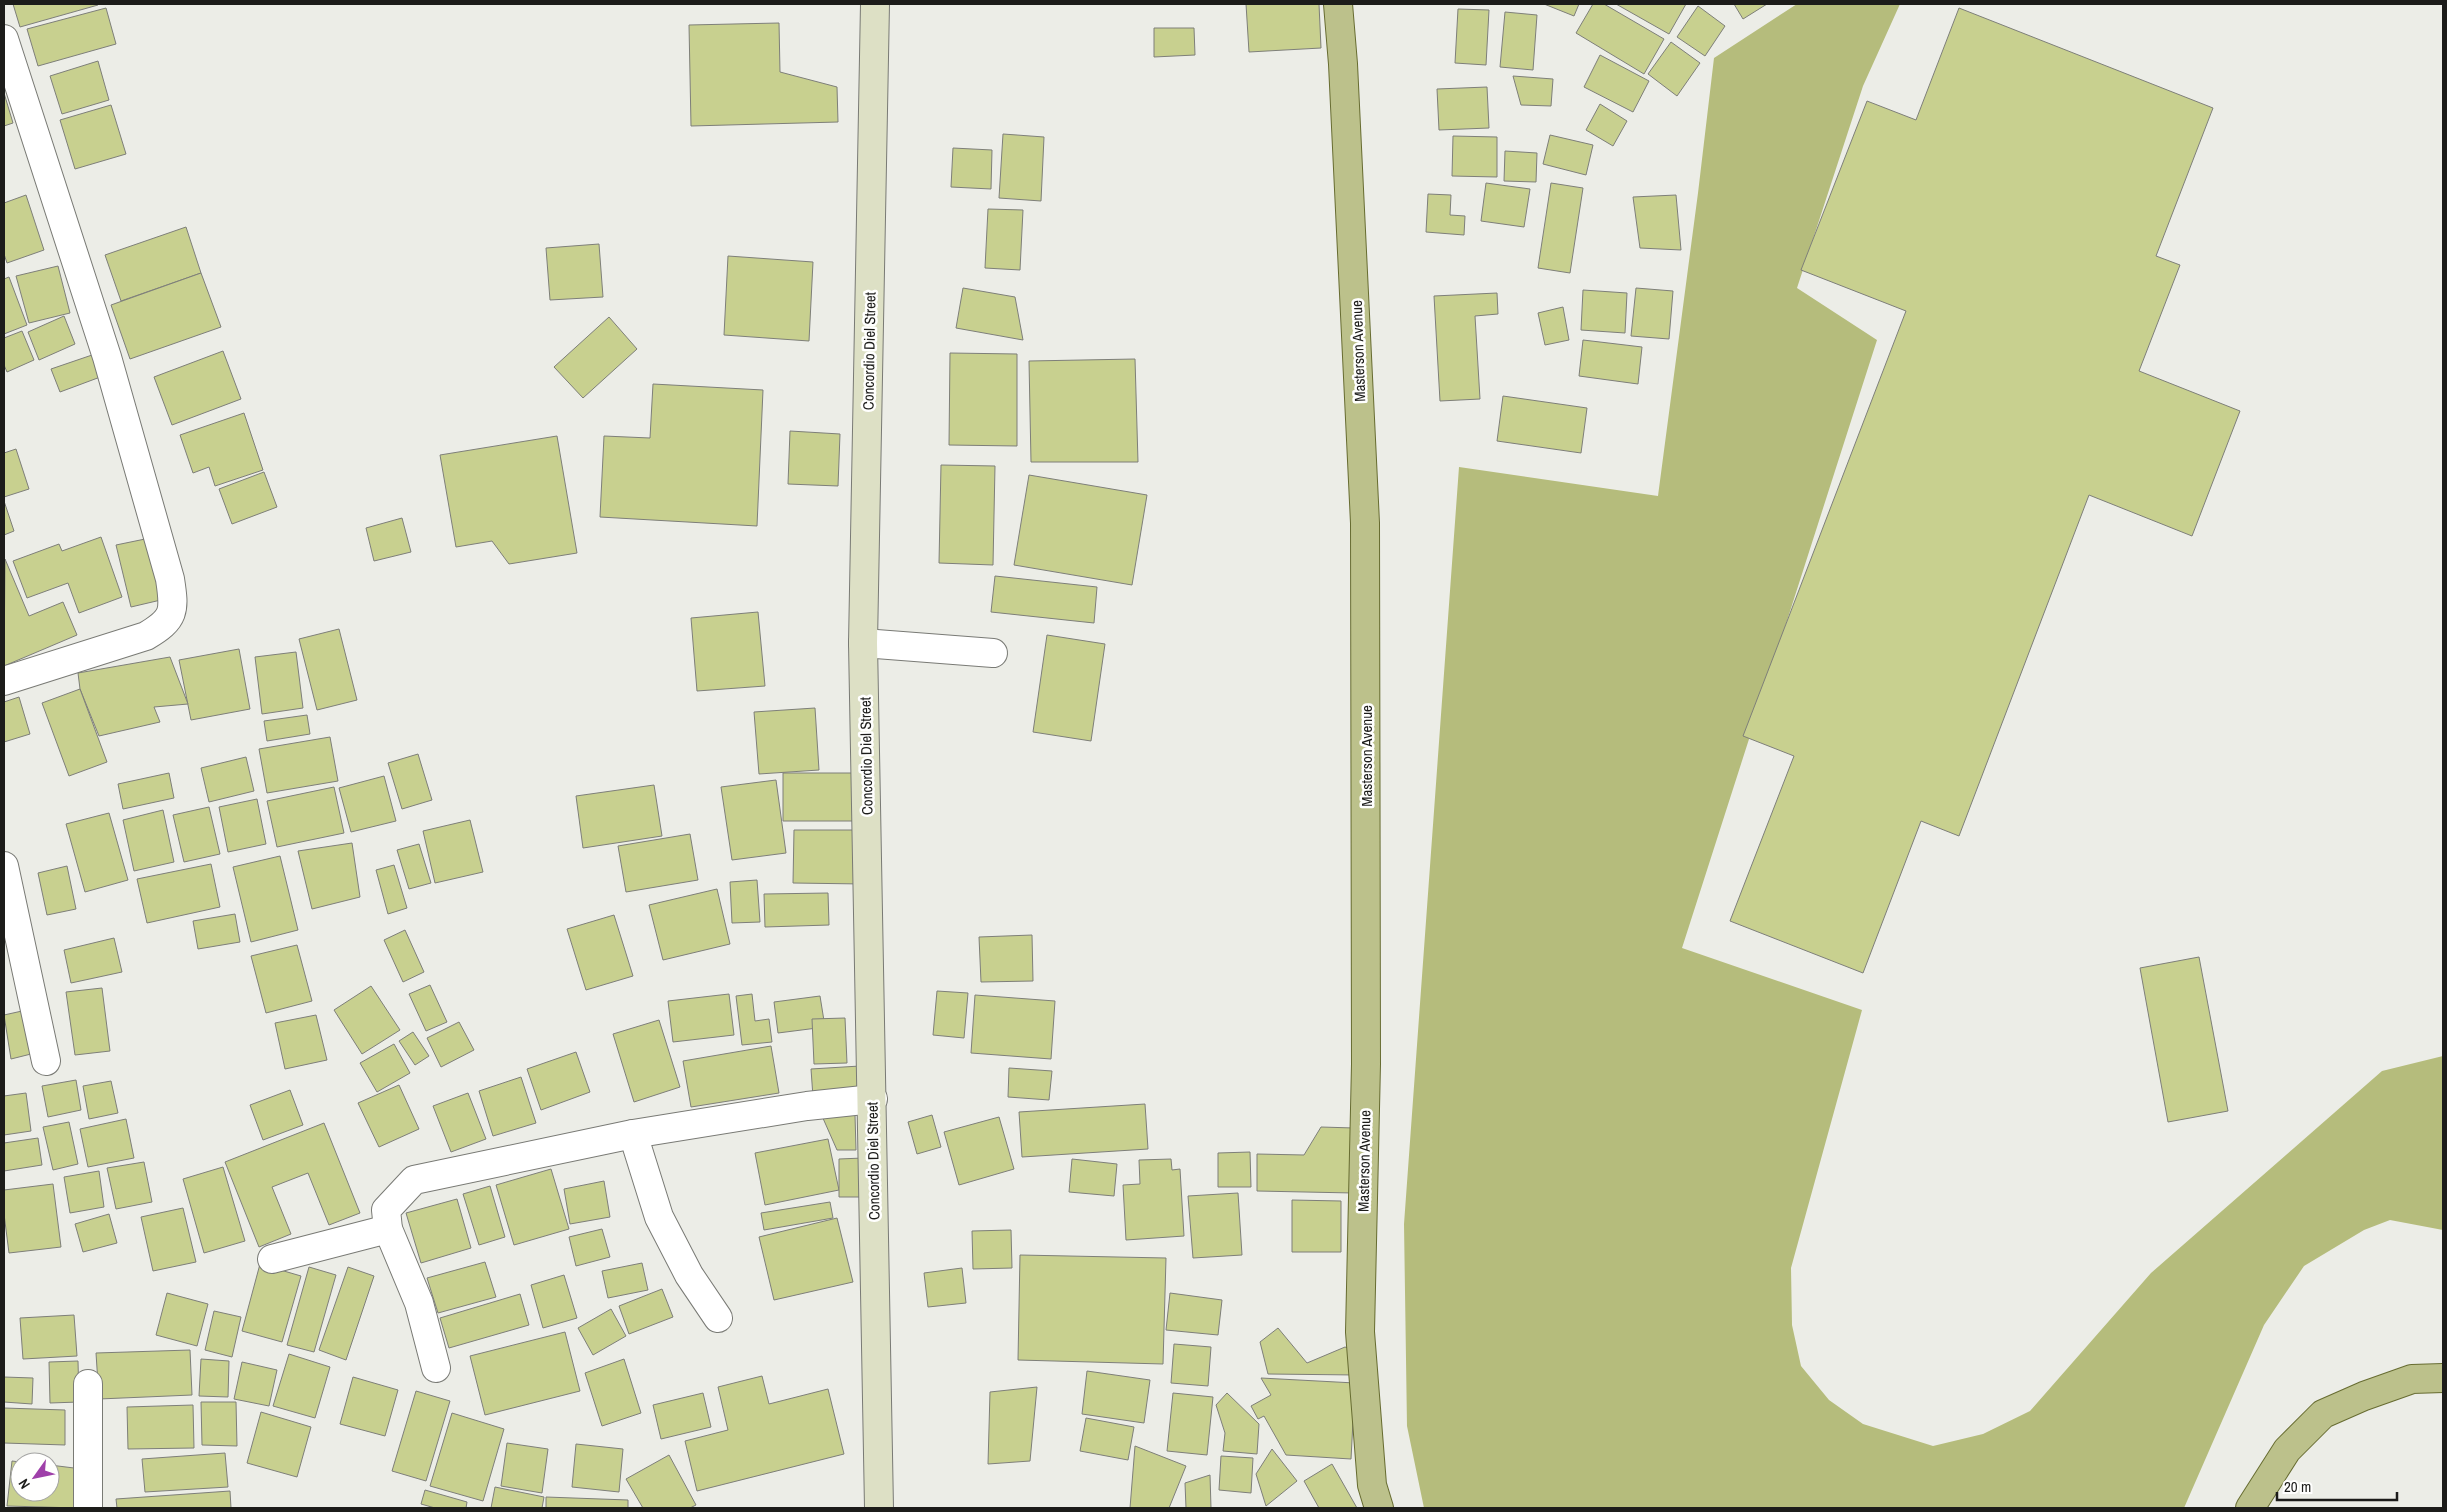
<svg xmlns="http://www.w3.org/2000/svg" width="2447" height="1512" viewBox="0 0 2447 1512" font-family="'Archivo Narrow',sans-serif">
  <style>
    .forest { fill: #b5bc7c }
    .building { fill: #c8d08f; stroke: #7e7f79 }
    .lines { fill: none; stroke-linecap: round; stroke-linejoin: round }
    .minor-casing { stroke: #797a75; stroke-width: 30 }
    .secondary-casing { stroke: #797a75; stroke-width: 30 }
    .primary-casing { stroke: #676c31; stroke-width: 30 }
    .minor { stroke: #fff; stroke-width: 28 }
    .secondary { stroke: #dde0c5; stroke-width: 28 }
    .primary { stroke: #bcc18b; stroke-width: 28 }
    .labels { text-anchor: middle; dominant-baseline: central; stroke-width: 5; stroke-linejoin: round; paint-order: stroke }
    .street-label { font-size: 15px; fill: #1c1c1a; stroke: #fffffe }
  </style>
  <rect width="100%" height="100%" fill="#ecede7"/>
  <polygon class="forest" points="1797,4 1900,4 1863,86 1797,288 1877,340 1682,948 1862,1010 1791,1268 1792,1325 1801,1366 1829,1400 1863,1424 1933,1446 1983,1434 2030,1411 2151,1273 2382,1071 2443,1056 2443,1230 2390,1220 2364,1230 2304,1266 2264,1325 2184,1508 1424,1508 1407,1426 1404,1224 1459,467 1658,496 1698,193 1714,58"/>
  <g class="building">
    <polygon points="13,4 97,4 98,5 20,27"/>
    <polygon points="1246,4 1319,4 1321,48 1249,52"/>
    <polygon points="1544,4 1579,4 1574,16"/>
    <polygon points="1593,4 1604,4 1664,39 1644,74 1576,33"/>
    <polygon points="1616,4 1686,4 1669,34"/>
    <polygon points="1734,4 1767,4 1743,19"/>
    <polygon points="1698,6 1725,26 1705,56 1677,37"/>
    <polygon points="106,8 116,44 38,66 27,29"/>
    <polygon points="1959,8 2213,108 2156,256 2180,265 2139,371 2240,411 2192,536 2089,495 1959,836 1921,821 1863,973 1730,921 1794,756 1743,736 1906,311 1801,270 1867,101 1916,120"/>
    <polygon points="1458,9 1489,10 1486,65 1455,63"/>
    <polygon points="1505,12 1537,15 1533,70 1500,67"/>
    <polygon points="779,23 780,72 837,87 838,122 691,126 689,25"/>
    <polygon points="1154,28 1194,28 1195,55 1154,57"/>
    <polygon points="1671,42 1700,63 1677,96 1648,74"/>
    <polygon points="1600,55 1649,81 1633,112 1584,87"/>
    <polygon points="98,61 109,100 62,114 50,76"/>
    <polygon points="1513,76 1553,79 1551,106 1521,105"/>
    <polygon points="1487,87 1489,128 1439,130 1437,89"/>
    <polygon points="4,93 13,123 4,126"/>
    <polygon points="1600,104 1627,121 1613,146 1586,130"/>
    <polygon points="111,105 126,154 75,169 60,120"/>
    <polygon points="1003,134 1044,137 1041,201 999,198"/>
    <polygon points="1550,135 1593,145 1586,175 1543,164"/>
    <polygon points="1453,136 1497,137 1497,177 1452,176"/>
    <polygon points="953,148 992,150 991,189 951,187"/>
    <polygon points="1505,151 1537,153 1536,182 1504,181"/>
    <polygon points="1486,183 1530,189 1524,227 1481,221"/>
    <polygon points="1551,183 1583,188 1570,273 1538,268"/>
    <polygon points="1428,194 1451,195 1450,215 1465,216 1464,235 1426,232"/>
    <polygon points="26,195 44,250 7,263 4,254 4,203"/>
    <polygon points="1676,195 1681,250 1640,248 1633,197"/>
    <polygon points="988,209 1023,210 1020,270 985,268"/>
    <polygon points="186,227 201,273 121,301 105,255"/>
    <polygon points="599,244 603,297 550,300 546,248"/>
    <polygon points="728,256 813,262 809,341 724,335"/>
    <polygon points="58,266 70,313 29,323 16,276"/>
    <polygon points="201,273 221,327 130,359 111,305"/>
    <polygon points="9,277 27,325 4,334 4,279"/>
    <polygon points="963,288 1015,297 1023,340 956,328"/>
    <polygon points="1636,288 1673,291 1669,339 1631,336"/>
    <polygon points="1583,290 1627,293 1625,333 1581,330"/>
    <polygon points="1497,293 1498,314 1475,316 1480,399 1440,401 1434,296"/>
    <polygon points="1563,307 1569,340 1545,345 1538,313"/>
    <polygon points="64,316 75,344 39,360 28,332"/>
    <polygon points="609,317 637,349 583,398 554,367"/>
    <polygon points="22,331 34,360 7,372 4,365 4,338"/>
    <polygon points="1583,340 1642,347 1638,384 1579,376"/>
    <polygon points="223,351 241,399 172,425 154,377"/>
    <polygon points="950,353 1017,354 1017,446 949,445"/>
    <polygon points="95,354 103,376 60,392 51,369"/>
    <polygon points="1135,359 1138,462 1031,462 1029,361"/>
    <polygon points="653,384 763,390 757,526 600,517 604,436 650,438"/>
    <polygon points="1503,396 1587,408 1581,453 1497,441"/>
    <polygon points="244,413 263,470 215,486 209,467 193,473 180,435"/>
    <polygon points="790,431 840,434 838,486 788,484"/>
    <polygon points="557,436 577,553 509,564 492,541 456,547 440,455"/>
    <polygon points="16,449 29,489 4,497 4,453"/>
    <polygon points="941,465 995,466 993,565 939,563"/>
    <polygon points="264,472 277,507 232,524 219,489"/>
    <polygon points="1029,475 1147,495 1132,585 1014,565"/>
    <polygon points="4,501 14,531 4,535"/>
    <polygon points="402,518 411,552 374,561 366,528"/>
    <polygon points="101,537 122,597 79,613 68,583 27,598 13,561 59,544 62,551"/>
    <polygon points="150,538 165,599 131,607 116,545"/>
    <polygon points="5,559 29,616 63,602 77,635 4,666"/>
    <polygon points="995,576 1097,587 1094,623 991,612"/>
    <polygon points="758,612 765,686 697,691 691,618"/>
    <polygon points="339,629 357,700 317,710 299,639"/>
    <polygon points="1047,635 1105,644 1091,741 1033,732"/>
    <polygon points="239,649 250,709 191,720 179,660"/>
    <polygon points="296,652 303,708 262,714 255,657"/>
    <polygon points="170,657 188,704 154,707 160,722 99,736 80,689 78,673"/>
    <polygon points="80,689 107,762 69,776 42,703"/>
    <polygon points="19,697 30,734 4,742 4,702"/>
    <polygon points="815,708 819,770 759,774 754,712"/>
    <polygon points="307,715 310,734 267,741 264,721"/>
    <polygon points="330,737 338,781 267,793 259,749"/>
    <polygon points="418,754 432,800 402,809 388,763"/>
    <polygon points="246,757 254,791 209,802 201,768"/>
    <polygon points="169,773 174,798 123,809 118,784"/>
    <polygon points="783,773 860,773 861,821 783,821"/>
    <polygon points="384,776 396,821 351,832 339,788"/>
    <polygon points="776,780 786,853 732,860 721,787"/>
    <polygon points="654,785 662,836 583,848 576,796"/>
    <polygon points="334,787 344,833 277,847 267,801"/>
    <polygon points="257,799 266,844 228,852 219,807"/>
    <polygon points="209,807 220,854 184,862 173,815"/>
    <polygon points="163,810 174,862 134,871 123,820"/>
    <polygon points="109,813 128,880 85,892 66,824"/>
    <polygon points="470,820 483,872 435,883 423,831"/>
    <polygon points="794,830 863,830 863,884 793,883"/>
    <polygon points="690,834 698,880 626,892 618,846"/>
    <polygon points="352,843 360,897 312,909 298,851"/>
    <polygon points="419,844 431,883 409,889 397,850"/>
    <polygon points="280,856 298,930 251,942 233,867"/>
    <polygon points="211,864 220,907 147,923 137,879"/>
    <polygon points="394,865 407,908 388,914 376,870"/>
    <polygon points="67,866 76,909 47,915 38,873"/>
    <polygon points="757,880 760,922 732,923 730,882"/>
    <polygon points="717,889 730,944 663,960 649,905"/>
    <polygon points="828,893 829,925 765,927 764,894"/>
    <polygon points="235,914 240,942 198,949 193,921"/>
    <polygon points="614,915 633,976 586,990 567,929"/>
    <polygon points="405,930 424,972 403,982 384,940"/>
    <polygon points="1032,935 1033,981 981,982 979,937"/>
    <polygon points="114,938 122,972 71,983 64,950"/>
    <polygon points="297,945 312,1001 266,1013 251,956"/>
    <polygon points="2199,957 2228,1111 2168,1122 2140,968"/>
    <polygon points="430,985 447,1022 426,1031 409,994"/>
    <polygon points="371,986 400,1030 362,1054 334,1010"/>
    <polygon points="102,988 110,1051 75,1055 66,992"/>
    <polygon points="937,991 968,993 964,1038 933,1035"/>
    <polygon points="729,994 734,1035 673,1042 668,1001"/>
    <polygon points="752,994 755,1021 769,1019 772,1042 742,1045 736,996"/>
    <polygon points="975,995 1055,1001 1051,1059 971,1053"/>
    <polygon points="820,996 825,1027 778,1033 774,1002"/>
    <polygon points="22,1011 31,1054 11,1059 4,1015"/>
    <polygon points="316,1015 327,1060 285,1069 275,1023"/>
    <polygon points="845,1018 847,1063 814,1064 812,1019"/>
    <polygon points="659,1020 680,1087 634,1102 613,1034"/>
    <polygon points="459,1022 474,1050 441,1067 427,1038"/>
    <polygon points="413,1032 429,1056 415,1065 399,1041"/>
    <polygon points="394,1044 410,1073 377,1092 360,1063"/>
    <polygon points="771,1046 779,1093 691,1107 683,1061"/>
    <polygon points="576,1052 590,1092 541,1110 527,1069"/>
    <polygon points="860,1066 862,1094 813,1097 811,1069"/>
    <polygon points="1009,1068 1052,1071 1049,1100 1008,1097"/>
    <polygon points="521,1077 536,1123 493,1136 479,1091"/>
    <polygon points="76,1080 81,1110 48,1117 42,1086"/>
    <polygon points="111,1081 118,1113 89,1119 83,1086"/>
    <polygon points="399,1085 419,1129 379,1147 358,1103"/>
    <polygon points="290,1090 303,1125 263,1140 250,1105"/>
    <polygon points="26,1093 31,1131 4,1135 4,1096"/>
    <polygon points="468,1093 486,1139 451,1152 433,1106"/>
    <polygon points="1145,1104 1148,1149 1022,1157 1019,1112"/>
    <polygon points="855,1115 856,1150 837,1150 822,1116"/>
    <polygon points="932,1115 941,1147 917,1154 908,1122"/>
    <polygon points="999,1117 1014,1169 959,1185 944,1132"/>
    <polygon points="126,1119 134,1158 88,1167 80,1129"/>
    <polygon points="69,1122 78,1164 53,1170 43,1127"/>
    <polygon points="324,1123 360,1213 329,1225 308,1173 272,1187 291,1234 259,1247 225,1162"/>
    <polygon points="1321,1127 1354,1128 1353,1193 1257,1191 1257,1154 1304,1155"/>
    <polygon points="38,1138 42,1165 4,1171 4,1143"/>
    <polygon points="828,1139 839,1190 765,1205 755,1153"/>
    <polygon points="1250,1152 1251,1187 1218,1187 1218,1153"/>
    <polygon points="863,1158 863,1197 839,1197 839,1159"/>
    <polygon points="1072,1159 1117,1164 1114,1196 1069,1192"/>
    <polygon points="1171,1159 1172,1170 1180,1169 1184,1236 1126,1240 1123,1185 1140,1184 1139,1160"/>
    <polygon points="144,1162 152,1202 116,1209 107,1168"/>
    <polygon points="223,1167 245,1241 204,1253 183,1179"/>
    <polygon points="551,1169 569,1229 514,1245 496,1185"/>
    <polygon points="99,1171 104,1207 70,1213 64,1177"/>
    <polygon points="604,1181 610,1217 570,1224 564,1189"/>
    <polygon points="53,1184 61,1247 9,1253 4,1214 4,1190"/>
    <polygon points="490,1186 505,1237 479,1245 463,1194"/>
    <polygon points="1238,1193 1242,1255 1193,1258 1188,1196"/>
    <polygon points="457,1199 471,1248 421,1263 406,1213"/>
    <polygon points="1292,1200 1341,1201 1341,1252 1292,1252"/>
    <polygon points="830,1202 833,1218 764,1230 761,1213"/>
    <polygon points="183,1208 196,1262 153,1271 141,1217"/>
    <polygon points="109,1214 117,1243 83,1252 75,1224"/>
    <polygon points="837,1218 853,1282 774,1300 759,1237"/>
    <polygon points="602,1229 610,1257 576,1266 569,1237"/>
    <polygon points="1011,1230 1012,1268 973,1269 972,1231"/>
    <polygon points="1020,1255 1166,1258 1163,1364 1018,1360"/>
    <polygon points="485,1262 496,1297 438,1313 427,1278"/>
    <polygon points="642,1263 648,1290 608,1298 602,1271"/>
    <polygon points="260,1264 301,1276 282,1342 242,1331"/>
    <polygon points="309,1267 336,1275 314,1352 287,1345"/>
    <polygon points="348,1267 374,1276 346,1360 319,1350"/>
    <polygon points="962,1268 966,1303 928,1307 924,1273"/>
    <polygon points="564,1275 577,1318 543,1328 531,1285"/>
    <polygon points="662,1289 673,1317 629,1334 619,1306"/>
    <polygon points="167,1293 208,1304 197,1346 156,1335"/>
    <polygon points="1170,1293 1222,1300 1218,1335 1166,1330"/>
    <polygon points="520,1294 529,1325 449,1348 440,1318"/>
    <polygon points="611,1309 626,1336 593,1355 578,1328"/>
    <polygon points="214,1311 241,1317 232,1357 205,1350"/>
    <polygon points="74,1315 77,1356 23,1359 20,1318"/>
    <polygon points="1278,1328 1307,1363 1345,1347 1357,1351 1356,1375 1268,1374 1260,1342"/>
    <polygon points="565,1332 580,1391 485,1415 470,1356"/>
    <polygon points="1174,1344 1211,1347 1208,1386 1171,1383"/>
    <polygon points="190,1350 192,1395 99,1399 96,1353"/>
    <polygon points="289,1354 330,1367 315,1418 273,1406"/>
    <polygon points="201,1359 229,1361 228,1397 199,1396"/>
    <polygon points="624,1359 641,1413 602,1426 585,1373"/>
    <polygon points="78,1361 79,1402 50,1403 49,1362"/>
    <polygon points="242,1362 277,1370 269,1406 234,1399"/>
    <polygon points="1087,1371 1150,1380 1144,1423 1082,1414"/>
    <polygon points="762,1376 769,1404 828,1389 844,1454 697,1491 685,1441 728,1430 718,1387"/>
    <polygon points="4,1377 33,1378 32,1404 4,1402"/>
    <polygon points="353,1377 398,1390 385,1436 340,1424"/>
    <polygon points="1261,1378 1355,1383 1351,1459 1286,1455 1264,1416 1258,1419 1251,1406 1271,1395"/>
    <polygon points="1037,1387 1030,1461 988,1464 990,1392"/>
    <polygon points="416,1391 450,1401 426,1481 392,1471"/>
    <polygon points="703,1393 711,1427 661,1439 653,1405"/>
    <polygon points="1173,1393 1213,1397 1207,1455 1167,1451"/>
    <polygon points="1227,1393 1259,1424 1257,1454 1223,1451 1225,1433 1216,1405"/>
    <polygon points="201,1402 236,1402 237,1446 202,1445"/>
    <polygon points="193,1405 194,1448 128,1449 127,1407"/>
    <polygon points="4,1408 65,1410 65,1445 4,1443"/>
    <polygon points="261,1412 311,1427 297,1477 247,1463"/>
    <polygon points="452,1413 504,1429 483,1501 430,1486"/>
    <polygon points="1086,1418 1134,1427 1128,1460 1080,1451"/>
    <polygon points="507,1443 548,1449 542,1493 501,1486"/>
    <polygon points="576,1444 623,1449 619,1492 572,1487"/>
    <polygon points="1135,1446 1186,1466 1169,1508 1130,1508"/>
    <polygon points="1272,1449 1297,1481 1266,1506 1256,1474"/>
    <polygon points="225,1453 228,1487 145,1492 142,1459"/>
    <polygon points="669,1455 696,1505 690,1508 643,1508 626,1479"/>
    <polygon points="1221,1456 1253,1458 1251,1493 1219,1490"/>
    <polygon points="12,1461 20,1462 20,1492 50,1492 50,1465 82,1469 78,1508 7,1506"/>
    <polygon points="1332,1464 1357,1508 1319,1508 1304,1481"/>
    <polygon points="1210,1475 1211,1508 1186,1508 1185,1483"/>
    <polygon points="495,1487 544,1497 542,1508 491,1508"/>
    <polygon points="425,1490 467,1502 466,1508 435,1508 421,1504"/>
    <polygon points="230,1491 231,1508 117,1508 116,1499"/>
    <polygon points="546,1497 628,1500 628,1508 546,1508"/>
  </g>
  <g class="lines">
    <g class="minor-casing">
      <g id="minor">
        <path d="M4,39L107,357L170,579C175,611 175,619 146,636L4,681"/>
        <polyline points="863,643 993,653"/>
        <polyline points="4,866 46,1061"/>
        <polyline points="633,1134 659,1217 689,1275 718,1318"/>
        <polyline points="272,1259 388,1229"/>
        <polyline points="436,1368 419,1303 388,1229 386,1210 414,1180 633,1134 807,1106 873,1099"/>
        <polyline points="88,1508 88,1384"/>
      </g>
    </g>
    <g class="secondary-casing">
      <polyline id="secondary" points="875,4 863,643 879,1508"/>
    </g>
    <g class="primary-casing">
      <g id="primary">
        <polyline points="1338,4 1343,64 1365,523 1366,1064 1360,1332 1372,1485 1379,1508"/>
        <polyline points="2250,1508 2287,1450 2323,1414 2364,1396 2412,1379 2443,1378"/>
      </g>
    </g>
    <use href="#minor" class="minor"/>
    <use href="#secondary" class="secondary"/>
    <use href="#primary" class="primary"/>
  </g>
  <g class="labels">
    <g class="street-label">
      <text transform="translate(869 351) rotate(-89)">Concordio Diel Street</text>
      <text transform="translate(1358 351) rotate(-92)">Masterson Avenue</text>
      <text transform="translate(866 756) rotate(-91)">Concordio Diel Street</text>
      <text transform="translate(1366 756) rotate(-90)">Masterson Avenue</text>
      <text transform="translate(873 1161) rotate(-91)">Concordio Diel Street</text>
      <text transform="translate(1364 1161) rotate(-89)">Masterson Avenue</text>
    </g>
  </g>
  <rect width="2447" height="1512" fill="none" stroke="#1c1c1a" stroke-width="10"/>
  <g transform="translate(35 1477) rotate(237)"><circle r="24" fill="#fffffe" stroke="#a4a4a3"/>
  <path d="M0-4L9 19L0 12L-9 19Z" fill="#9f40a9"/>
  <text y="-8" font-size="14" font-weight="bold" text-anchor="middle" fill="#1c1c1a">N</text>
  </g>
  <path d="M2277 1492v8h120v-8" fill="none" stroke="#1c1c1a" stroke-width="2.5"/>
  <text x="2284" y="1492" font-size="15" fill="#1c1c1a" stroke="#fffffe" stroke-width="4" paint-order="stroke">20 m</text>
</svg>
